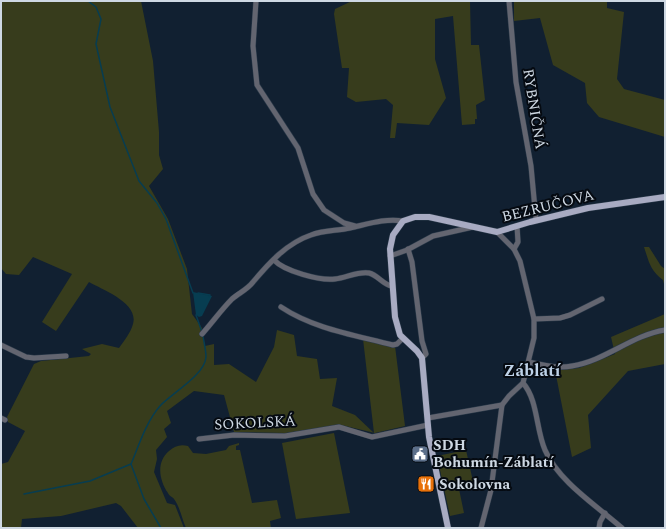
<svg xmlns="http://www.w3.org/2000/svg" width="666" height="529" viewBox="0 0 666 529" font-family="Spectral,serif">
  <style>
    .green { fill: #373c1c }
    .water { fill: #073d51 }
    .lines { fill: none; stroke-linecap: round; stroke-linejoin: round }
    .stream { stroke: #073d51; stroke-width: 1.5 }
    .minor-casing { stroke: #2b3a4a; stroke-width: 6 }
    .major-casing { stroke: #2b3a4a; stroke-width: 7 }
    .minor { stroke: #636570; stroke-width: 5 }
    .major { stroke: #a8abc2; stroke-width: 6 }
    .labels { text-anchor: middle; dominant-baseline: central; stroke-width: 4; stroke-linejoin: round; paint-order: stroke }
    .street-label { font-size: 15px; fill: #ced8e3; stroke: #050a11 }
    .poi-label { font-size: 15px; font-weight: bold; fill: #ced8e3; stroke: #050a11; text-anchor: start }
    .quarter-label { font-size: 17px; font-weight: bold; fill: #bed2e8; stroke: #050a11 }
  </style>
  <rect width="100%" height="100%" fill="#112031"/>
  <g class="green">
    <path d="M1,1H141L153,61L159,132V155L163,169L149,186L168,219L187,269L192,314L202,328L205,346L214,344V365L229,364L256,382L274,347L277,330L294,335L297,356L317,359L320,379L337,378L332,406L355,415L374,433L363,339L395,346L405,426L375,433L341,425L286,433L234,432L224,395L194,391L167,411L171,423L164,429L167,437L156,450L157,459L154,472L167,503L175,505L184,528H138L121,506L116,503L61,516L22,519L21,528H1V464L8,462L25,431L8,422L7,417L34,364L41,361L89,356L91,354L82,349L102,344L119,348C124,341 131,332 133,324C139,303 103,290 89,282L56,331L42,322L72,274L33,257L19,275L6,274L1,268Z"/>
    <polygon points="352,1 470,1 471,45 479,45 485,100 476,105 477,119 475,119 475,124 462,125 453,16 435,19 435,59 446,98 429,125 397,123 395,138 390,138 393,105 386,99 356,102 347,97 349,68 342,68 334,14 335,9"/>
    <polygon points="514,1 607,1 607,8 624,12 617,79 624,89 665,100 665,137 599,117 587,103 585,83 553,65 540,18 514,21"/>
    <path d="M649,247L661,266L665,269V288L663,280C650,270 649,262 644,247Z"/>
    <polygon points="665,314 665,364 628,371 588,415 591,448 572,457 555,370 579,368 615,354 611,337"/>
    <polygon points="334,433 350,513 296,519 282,443"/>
    <path d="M239,443V445L236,446V450H240L252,503L277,500L281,518L270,521L271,528H186C182,519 180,507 174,499C173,497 169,496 168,493C159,480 156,462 169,451C175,446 180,444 188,446L193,453L206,454L226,450L229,446Z"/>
    <polygon points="466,450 474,486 459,489 464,513 450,516 437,456"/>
  </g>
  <polygon class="water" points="193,292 212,296 202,316 199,317 196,315"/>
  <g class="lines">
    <g class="stream">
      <polyline points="88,1 96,7 101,19 96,44 110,107 139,181 157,203 166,219 193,293"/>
      <polyline points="198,293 210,295 209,297"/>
      <polyline points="196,315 202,332"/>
      <polyline points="24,494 90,481 131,464"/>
      <path d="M161,528L144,499L131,464C139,445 146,422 160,406C172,393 205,375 206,357C206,350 204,343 203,336"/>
    </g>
    <g class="minor-casing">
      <g id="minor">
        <polyline points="256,1 253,46 257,85 298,148 313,194 324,210 344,223 355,226"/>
        <polyline points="509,1 516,82 531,166 536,220"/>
        <path d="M497,232L514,249L520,261L534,319V338L523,383C538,400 536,430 545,450C558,481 597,506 622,528"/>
        <polyline points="408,249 412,262 422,341 426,354 422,358"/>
        <polyline points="514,249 518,242 517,226"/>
        <polyline points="390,256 407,250 433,236 473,227"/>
        <path d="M274,260C284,271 320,281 335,279C346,278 358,271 369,273C378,275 383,285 392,286"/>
        <path d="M281,307C314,329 355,335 393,345L397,344L403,338"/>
        <polyline points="534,319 560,318 570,315 602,299"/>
        <path d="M202,334C212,323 221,310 232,299C239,293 248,289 253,282C269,263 287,243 311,235C324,230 337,231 350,228C368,224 385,218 403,221"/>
        <polyline points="1,345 26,357 34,358 66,356"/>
        <path d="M529,362C543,365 558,369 572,366C605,361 632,335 665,330"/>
        <polyline points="1,418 5,420"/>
        <polyline points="428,418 502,405"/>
        <polyline points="199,439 234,435 285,436 339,427 372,437 428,425"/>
        <polyline points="481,528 491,490 502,405 509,396 523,383"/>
        <polyline points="599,528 600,522 605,513"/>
      </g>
    </g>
    <g class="major-casing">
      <polyline id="major" points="448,528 429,437 422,358 417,351 400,335 395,317 390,249 393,235 403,221 415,217 429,217 497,232 530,222 588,208 665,197"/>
    </g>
    <use href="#minor" class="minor"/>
    <use href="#major" class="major"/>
  </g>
  <defs>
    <g id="civic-square" transform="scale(0.9)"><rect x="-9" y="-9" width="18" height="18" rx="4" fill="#5c6f8a" stroke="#050a11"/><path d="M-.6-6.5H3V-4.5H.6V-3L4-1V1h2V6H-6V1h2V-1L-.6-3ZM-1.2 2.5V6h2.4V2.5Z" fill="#fff"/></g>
    <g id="restaurant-square" transform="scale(0.9)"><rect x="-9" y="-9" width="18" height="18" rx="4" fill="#e8710a" stroke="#050a11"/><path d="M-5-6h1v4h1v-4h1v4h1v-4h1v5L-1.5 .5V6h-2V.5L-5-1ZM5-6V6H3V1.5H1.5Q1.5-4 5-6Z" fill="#fff"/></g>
  </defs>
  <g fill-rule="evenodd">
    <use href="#civic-square" x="420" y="454"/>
    <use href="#restaurant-square" x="426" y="484"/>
  </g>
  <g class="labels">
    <g class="street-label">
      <text transform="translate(534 109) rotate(81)">RYBNIČNÁ</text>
      <text transform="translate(548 206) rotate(-14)">BEZRUČOVA</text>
      <text transform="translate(255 423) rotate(-3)">SOKOLSKÁ</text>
    </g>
    <g class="poi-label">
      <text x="433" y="445">SDH<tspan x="433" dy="17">Bohumín-Záblatí</tspan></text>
      <text x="439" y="484">Sokolovna</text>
    </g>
    <g class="quarter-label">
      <text x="532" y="371">Záblatí</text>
    </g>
  </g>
  <rect width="666" height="529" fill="none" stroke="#ced8e3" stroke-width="4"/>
</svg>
